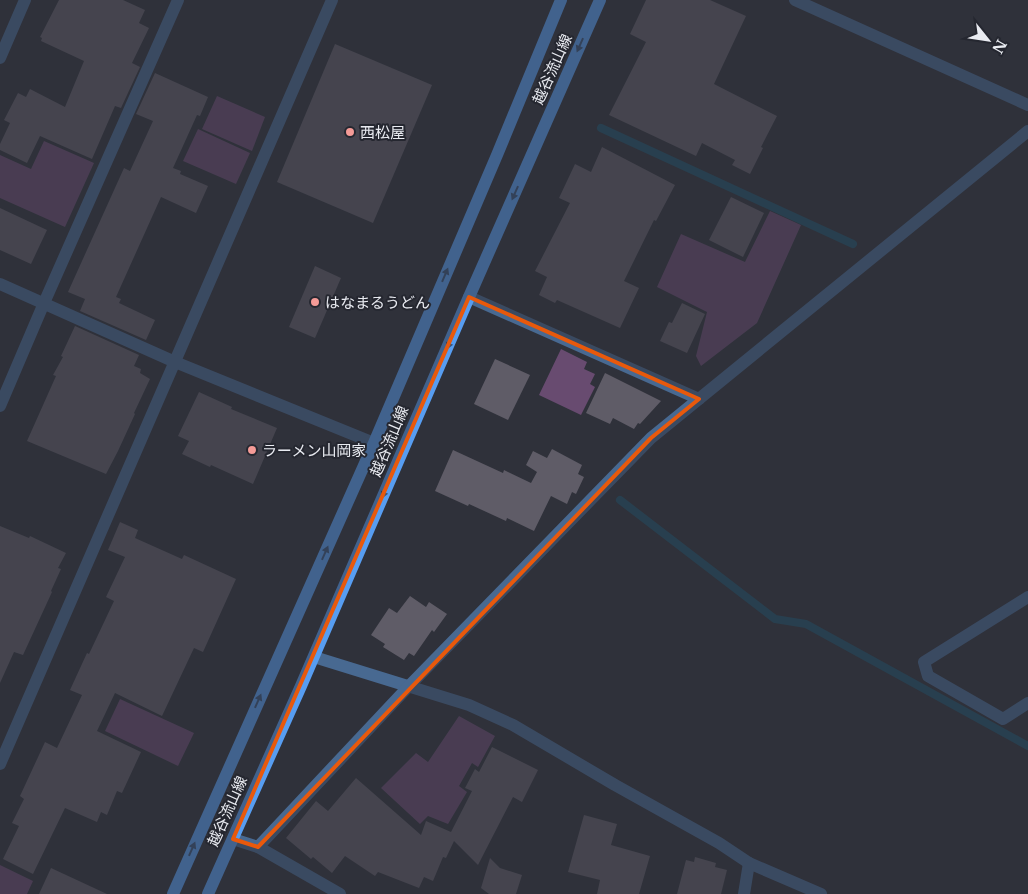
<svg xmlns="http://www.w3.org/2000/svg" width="1028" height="894" viewBox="0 0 1028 894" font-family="'Libre Baskerville','Noto Sans JP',serif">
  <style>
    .green { fill: #684b70 }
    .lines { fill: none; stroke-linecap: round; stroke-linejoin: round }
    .stream { stroke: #215168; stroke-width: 8 }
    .building { fill: #5f5c67 }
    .minor { stroke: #486991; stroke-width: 12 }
    .tertiary { stroke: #486991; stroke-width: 12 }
    .primary { stroke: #579df1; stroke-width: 12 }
    .oneway { fill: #39567d }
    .marked { fill: none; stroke: #e8590c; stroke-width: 4; stroke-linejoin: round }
    .poi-dot { fill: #f59b97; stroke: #252730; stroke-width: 2 }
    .labels { text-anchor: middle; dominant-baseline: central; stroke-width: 4; stroke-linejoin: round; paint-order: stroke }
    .street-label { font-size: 15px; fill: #e9ebf1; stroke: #252730 }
    .poi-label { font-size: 15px; fill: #e9ebf1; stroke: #252730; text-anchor: start }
  </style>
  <rect width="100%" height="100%" fill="#2f313a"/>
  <g class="green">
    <polygon points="217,96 265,117 252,151 202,129"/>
    <polygon points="198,129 250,153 236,184 183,161"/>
    <polygon points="44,141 94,163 65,227 0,198 0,155 31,169"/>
    <polygon points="770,211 801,225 757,323 701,366 696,356 707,312 657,287 681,234 745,262"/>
    <polygon points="561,349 587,362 584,369 595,374 590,384 595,387 581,415 539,395"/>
    <polygon points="120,699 194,733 178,766 105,731"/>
    <polygon points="459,716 495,736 478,767 472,763 459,786 467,792 448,824 428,816 420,824 381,788 416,753 428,762"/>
    <polygon points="0,865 33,881 27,894 0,894"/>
  </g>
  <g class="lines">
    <g class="stream">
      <polyline points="601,128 853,244"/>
      <polyline points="620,500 775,619 806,624 1028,746"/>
    </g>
  </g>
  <g class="building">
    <polygon points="59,0 123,0 145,10 139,23 149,28 132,63 140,67 121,108 115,106 92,159 40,136 27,163 0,150 0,144 10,123 4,120 18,93 26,97 30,89 65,107 84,61 41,41 42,38 40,37"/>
    <polygon points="646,0 710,0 746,16 714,84 777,116 761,147 763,148 750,174 732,165 735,160 702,143 696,156 609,115 646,42 630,34"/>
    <polygon points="335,44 432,85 373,223 277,182"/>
    <polygon points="155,73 208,97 200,116 197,115 173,168 181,171 180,174 208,186 196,213 161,197 116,297 121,299 119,303 155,320 146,340 80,311 85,299 68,292 124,168 130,171 153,121 136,114"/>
    <polygon points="602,147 675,185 656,221 654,220 624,281 639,288 620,328 557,300 555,303 539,295 547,277 535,271 570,203 559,198 575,164 591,172"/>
    <polygon points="731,197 764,213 743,257 709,240"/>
    <polygon points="0,208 47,230 31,264 0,250"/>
    <polygon points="315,266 341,278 315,338 289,327"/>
    <polygon points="682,303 705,314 687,353 660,341 669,322 672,323"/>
    <polygon points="75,326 139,355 134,366 141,369 140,373 150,379 134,413 135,414 118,451 106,474 27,441 56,376 53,375 63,357 61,356"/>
    <polygon points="495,359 530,375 508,420 474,404"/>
    <polygon points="605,373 661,401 640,424 638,423 634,429 613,418 610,424 586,413"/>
    <polygon points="199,392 232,407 231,409 277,428 253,484 211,465 210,467 182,454 189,441 178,436"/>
    <polygon points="552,449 582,465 578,474 584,477 576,494 572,492 567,504 551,496 534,531 507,518 506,521 469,504 468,506 435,491 453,450 503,473 504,470 531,483 537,472 526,465 533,451 547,458"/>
    <polygon points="120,522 138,530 135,538 182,559 184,555 236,579 203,652 194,648 162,716 115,693 97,731 141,752 122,793 117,791 107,815 101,812 97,822 65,808 33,874 3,859 19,826 12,823 24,799 20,796 45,742 57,748 82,695 70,690 87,653 89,654 114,601 106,597 125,557 108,550"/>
    <polygon points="0,526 29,538 30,536 66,553 58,568 61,569 51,591 52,592 23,655 14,652 0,683"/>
    <polygon points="410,596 426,607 429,602 447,614 434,632 432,630 414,656 409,653 404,660 383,647 385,644 371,635 389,608 397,613"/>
    <polygon points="492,747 538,770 522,802 513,797 478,865 454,841 446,858 443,857 433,881 424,877 419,888 378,872 375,876 345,856 332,873 313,857 311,859 286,838 316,801 328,811 356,778 421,835 426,821 451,832 472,791 465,788 475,769 479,772"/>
    <polygon points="584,815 617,824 611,845 650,856 639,894 597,894 600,880 568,872"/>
    <polygon points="695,857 716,863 715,867 727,870 721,894 677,894 686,860 694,862"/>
    <polygon points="490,858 500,868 522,875 516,894 489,894 481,888"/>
    <polygon points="51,868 107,894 39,894"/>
  </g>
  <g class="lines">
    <g class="minor">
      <polyline points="0,58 25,0"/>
      <polyline points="0,284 175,362 374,443"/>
      <polyline points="469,297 699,399"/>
      <polyline points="0,406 44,303 178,0"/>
      <polyline points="1028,597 924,662 928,676 1003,719 1028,703"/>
      <polyline points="314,657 469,705 513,725 615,785 719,843 749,863 821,894"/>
      <polyline points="0,764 332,0"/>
      <polyline points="233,839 258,847 409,686 651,438 1028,131"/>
      <polyline points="258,847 340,894"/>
      <polyline points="744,894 749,863"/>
    </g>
    <polyline class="tertiary" points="795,0 1028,105"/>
    <g class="primary">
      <polyline points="173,894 374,443 497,155 561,0"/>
      <polyline points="208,894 301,686 469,297 600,0"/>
    </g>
  </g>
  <defs><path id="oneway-solid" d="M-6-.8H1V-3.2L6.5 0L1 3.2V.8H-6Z" transform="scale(1.25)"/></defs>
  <g class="oneway">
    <use href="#oneway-solid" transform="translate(580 45) rotate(114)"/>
    <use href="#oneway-solid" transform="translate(515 193) rotate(114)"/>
    <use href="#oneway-solid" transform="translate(445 275) rotate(-67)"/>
    <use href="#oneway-solid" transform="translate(450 342) rotate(113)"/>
    <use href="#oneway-solid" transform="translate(385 491) rotate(113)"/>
    <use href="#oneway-solid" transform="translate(325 553) rotate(-66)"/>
    <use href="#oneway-solid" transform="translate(258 701) rotate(-66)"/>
    <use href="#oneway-solid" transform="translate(192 849) rotate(-66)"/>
  </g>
  <path d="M0 0H1028V894H0ZM469,297L699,399L651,438L258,847L233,839Z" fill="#2f313a" fill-opacity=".55" fill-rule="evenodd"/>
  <path class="marked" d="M469,297L699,399L651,438L258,847L233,839Z"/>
  <g class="poi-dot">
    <circle cx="350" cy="132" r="5"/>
    <circle cx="315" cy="302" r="5"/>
    <circle cx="252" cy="450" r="5"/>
  </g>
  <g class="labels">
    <g class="street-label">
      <text transform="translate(552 69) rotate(-66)">越谷流山線</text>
      <text transform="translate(389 441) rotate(-67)">越谷流山線</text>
      <text transform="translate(227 811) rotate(-66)">越谷流山線</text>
    </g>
    <g class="poi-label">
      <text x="360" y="132">西松屋</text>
      <text x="325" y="302">はなまるうどん</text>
      <text x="262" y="450">ラーメン山岡家</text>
    </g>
  </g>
  <g transform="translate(988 40) rotate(120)" stroke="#252730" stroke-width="4" paint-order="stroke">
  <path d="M0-4L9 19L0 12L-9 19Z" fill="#e9ebf1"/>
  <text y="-8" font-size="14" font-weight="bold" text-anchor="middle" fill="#e9ebf1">N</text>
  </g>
</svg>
